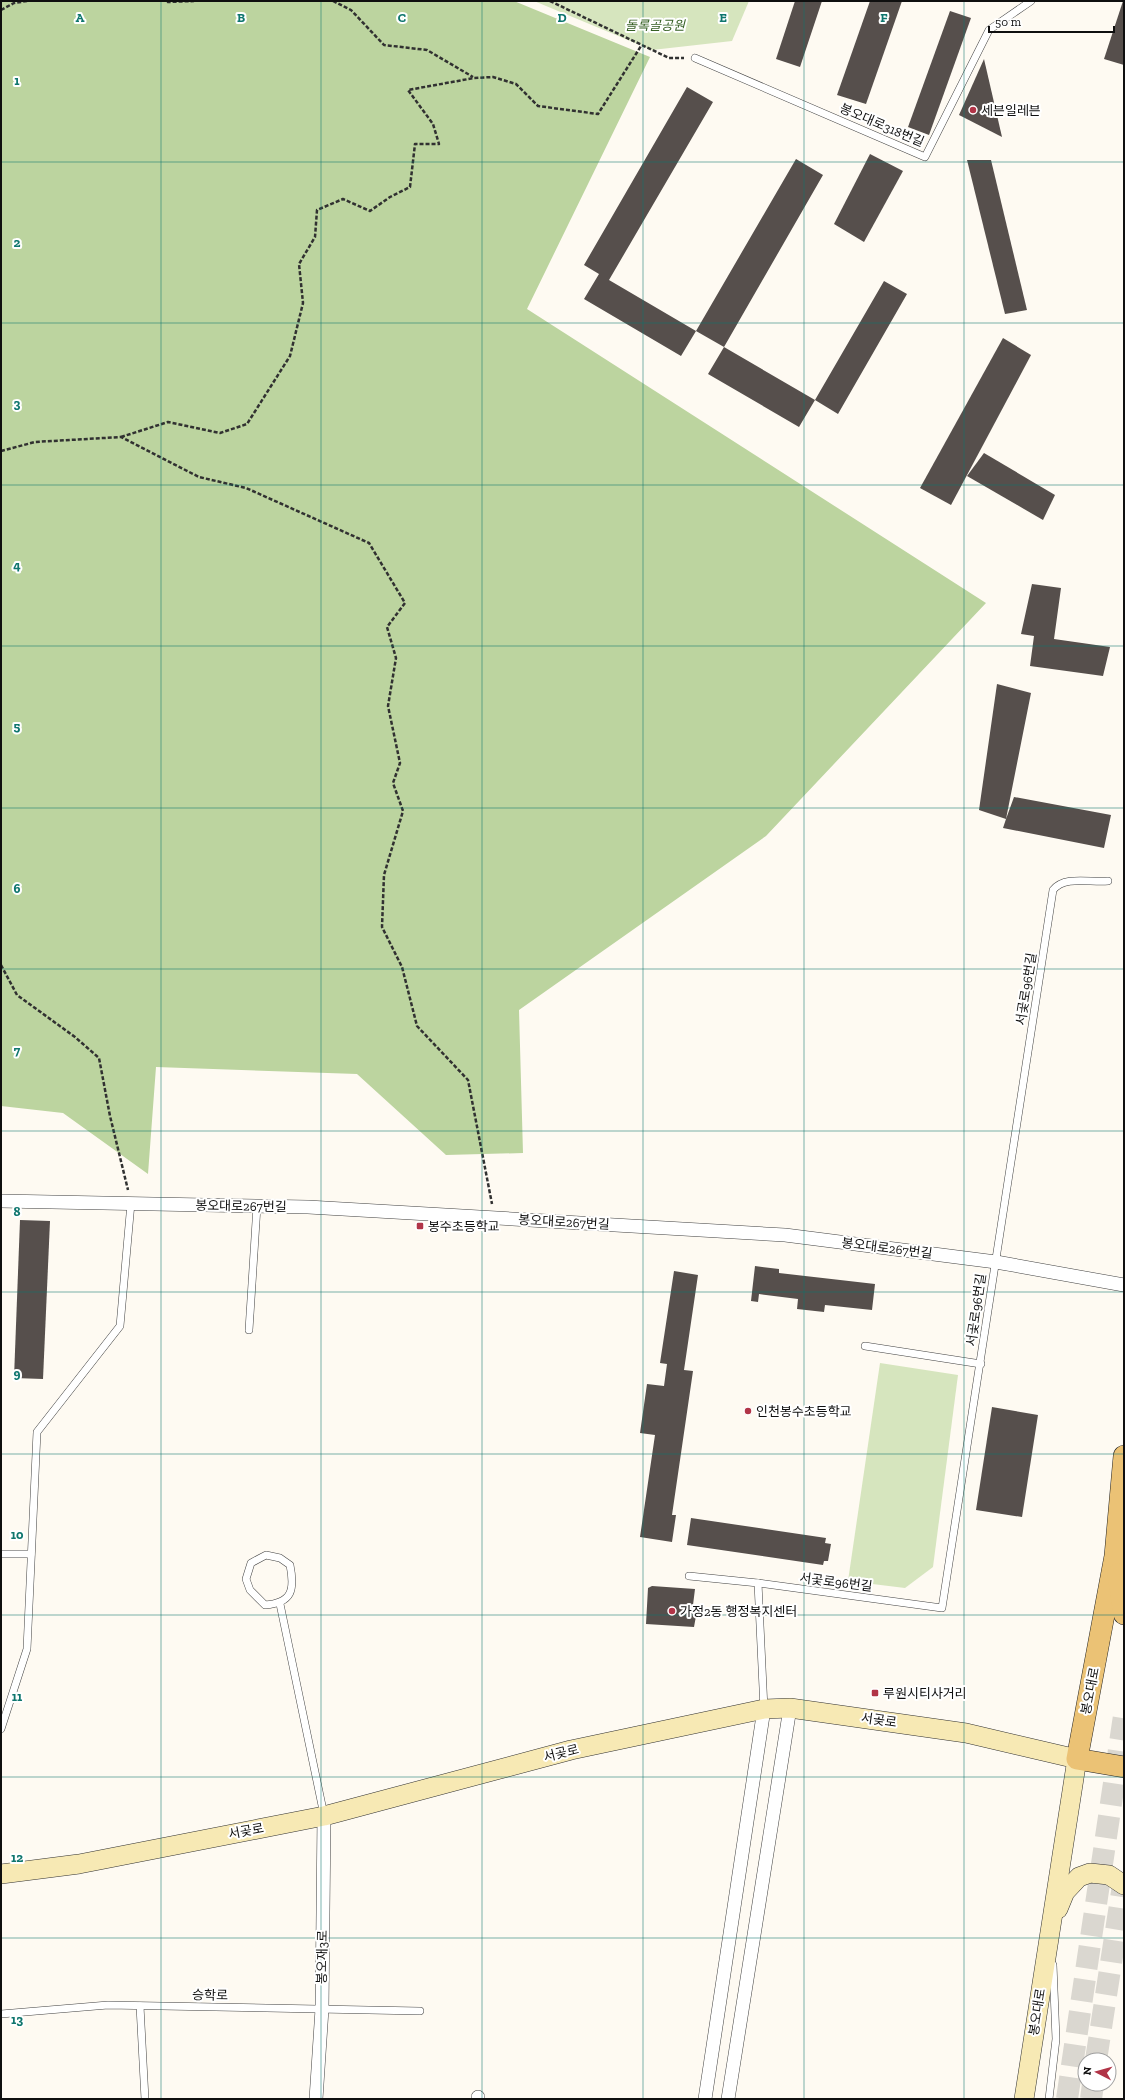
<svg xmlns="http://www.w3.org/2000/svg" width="1125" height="2100" viewBox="0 0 1125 2100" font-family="'Zilla Slab','Noto Sans KR',serif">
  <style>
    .green { fill: #d6e5be }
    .forest { fill: #bcd49f }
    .building { fill: #564f4c }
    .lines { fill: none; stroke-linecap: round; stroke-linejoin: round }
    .highway-tunnel { stroke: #dad7d0; stroke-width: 22; stroke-dasharray: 22 11; stroke-linecap: butt }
    .lane-casing { stroke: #424242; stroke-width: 8 }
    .street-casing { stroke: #424242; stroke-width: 14 }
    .secondary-casing { stroke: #313131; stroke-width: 20 }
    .primary-casing { stroke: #202020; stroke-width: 22 }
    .path { stroke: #313131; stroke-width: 2.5; stroke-dasharray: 4 2; stroke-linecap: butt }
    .lane { stroke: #fff; stroke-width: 7 }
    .street { stroke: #fff; stroke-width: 13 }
    .secondary { stroke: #f7e9b4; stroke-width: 19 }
    .primary { stroke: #ebc275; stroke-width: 21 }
    .grid { fill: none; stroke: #0f766e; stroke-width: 1; stroke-opacity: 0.55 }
    .poi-dot { fill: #b13447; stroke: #fff; stroke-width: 1.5 }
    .labels { text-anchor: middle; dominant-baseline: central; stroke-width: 4; stroke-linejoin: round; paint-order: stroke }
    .park-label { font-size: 13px; font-style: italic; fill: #376125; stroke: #fff }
    .poi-label { font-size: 13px; fill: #0f0f0f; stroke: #fff; text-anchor: start }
    .street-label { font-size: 13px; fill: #0f0f0f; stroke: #fff }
    .grid-label { font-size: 13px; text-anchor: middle; font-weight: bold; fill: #0f766e; stroke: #fff; stroke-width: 4; stroke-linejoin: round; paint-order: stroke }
  </style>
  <rect width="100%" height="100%" fill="#fefaf2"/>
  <g class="green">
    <polygon points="534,1 749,1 732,41 652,50"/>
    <polygon points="880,1363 958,1375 933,1567 905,1588 848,1581"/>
  </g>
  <polygon class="forest" points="1,1 514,1 650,57 527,309 986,603 766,836 519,1010 523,1153 446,1155 357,1074 156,1067 148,1174 63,1113 1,1106"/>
  <g class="building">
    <polygon points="795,1 822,1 800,67 776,59"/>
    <polygon points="870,1 902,1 866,104 837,95"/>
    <polygon points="1123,1 1124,1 1124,65 1104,59"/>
    <polygon points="950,11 971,18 929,135 908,127"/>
    <polygon points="984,59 1002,137 959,115"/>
    <polygon points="687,87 713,102 609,280 696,331 796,159 823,175 724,347 815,400 884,281 907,294 838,414 815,400 799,427 708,374 724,347 696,331 681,356 584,299 599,274 584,265"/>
    <polygon points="870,154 903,171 864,242 834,224"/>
    <polygon points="967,160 991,160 1027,310 1005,314"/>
    <polygon points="1003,338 1031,355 951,505 920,488"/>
    <polygon points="984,453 1055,495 1043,520 967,476"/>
    <polygon points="1032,584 1061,588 1054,639 1110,647 1103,676 1030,666 1034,636 1021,634"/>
    <polygon points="997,684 1031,693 1006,819 1014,797 1111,815 1104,848 1003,828 1006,819 979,810"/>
    <polygon points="20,1220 50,1221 43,1379 14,1378"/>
    <polygon points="755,1266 779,1269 779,1273 875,1284 872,1310 825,1305 824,1312 797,1309 798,1299 759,1294 758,1302 751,1301"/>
    <polygon points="674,1271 698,1275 684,1370 693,1371 672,1515 676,1515 672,1542 640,1537 655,1435 640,1433 647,1384 664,1386 667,1364 660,1363"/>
    <polygon points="992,1407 1038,1415 1022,1517 976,1510"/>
    <polygon points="691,1518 826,1538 825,1543 831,1544 828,1561 824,1561 823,1565 687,1545"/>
    <polygon points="652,1586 695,1589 693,1605 698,1605 694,1627 646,1624 648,1588"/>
  </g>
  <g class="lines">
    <g class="highway-tunnel">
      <polyline points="1096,2060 1124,1879"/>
      <polyline points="1067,2099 1124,1716"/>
      <polyline points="1091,2099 1093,2084"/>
    </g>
    <g class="lane-casing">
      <g id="lane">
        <polyline points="695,58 925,157 989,30 1031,1"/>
        <polyline points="249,1330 257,1206"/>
        <polyline points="865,1346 981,1364"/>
        <polyline points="1,1554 31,1554"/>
        <path d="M266,1555L280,1558L290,1565C295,1590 292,1603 265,1605L250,1590L246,1579L251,1563Z"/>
        <path d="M689,1576L758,1583L942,1608L1053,890C1065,875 1091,883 1108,881"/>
        <polyline points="758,1583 764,1709"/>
        <polyline points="280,1604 324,1815"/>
        <polyline points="1,1729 27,1649 37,1432 120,1326 131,1203"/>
        <polyline points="140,2006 145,2099"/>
        <polyline points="1,2014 108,2005 420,2011"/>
        <polyline points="1049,2099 1056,2039 1053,1965"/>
      </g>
    </g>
    <g class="street-casing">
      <g id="street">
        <polyline points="1,1201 308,1207 785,1235 996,1262 1124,1285"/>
        <polyline points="316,2099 322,2009 324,1816"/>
        <polyline points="478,2099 478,2097"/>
        <polyline points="705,2099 764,1709"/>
        <polyline points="728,2099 790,1708"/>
      </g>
    </g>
    <g class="secondary-casing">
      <g id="secondary">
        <polyline points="1,1874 79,1864 324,1816 571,1750 764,1709 790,1708 966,1733 1077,1759 1024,2099"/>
        <polyline points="1058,1909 1065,1892 1079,1877 1090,1873 1109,1875 1124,1885"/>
      </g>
    </g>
    <g class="primary-casing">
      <g id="primary">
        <polyline points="1124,1456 1115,1556 1077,1759 1124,1767"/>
        <polyline points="1118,1574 1124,1614"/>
      </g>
    </g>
    <g class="path">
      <polyline points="169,1 168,2 194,1"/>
      <polyline points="333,1 351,10 384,45 427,50 473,77"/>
      <polyline points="550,1 669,58 684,58"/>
      <polyline points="1,10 14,3 27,1"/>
      <polyline points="121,437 168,422 220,433 247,424 290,356 303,303 299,264 315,237 317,210 343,199 370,211 390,197 410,187 415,144 439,144 433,124 408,90 474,78 493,77 516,84 538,106 598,114 641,46"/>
      <polyline points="1,451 35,442 121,437 199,477 246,488 369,543 405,603 387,627 396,658 388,706 400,763 393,783 403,811 384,875 382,927 402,967 417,1026 468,1080 492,1204"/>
      <polyline points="1,965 17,995 75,1037 99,1058 110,1116 128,1190"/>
    </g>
    <use href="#lane" class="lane"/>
    <use href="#street" class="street"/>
    <use href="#secondary" class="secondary"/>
    <use href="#primary" class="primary"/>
  </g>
  <path class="grid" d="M161,1V2099M321,1V2099M482,1V2099M643,1V2099M804,1V2099M964,1V2099M1,162H1124M1,323H1124M1,485H1124M1,646H1124M1,808H1124M1,969H1124M1,1131H1124M1,1292H1124M1,1454H1124M1,1615H1124M1,1777H1124M1,1938H1124"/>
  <g class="poi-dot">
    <circle cx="973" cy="110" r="4"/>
    <rect x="416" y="1222" width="8" height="8" rx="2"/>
    <circle cx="748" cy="1411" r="4"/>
    <circle cx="672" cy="1611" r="4"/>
    <rect x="871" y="1689" width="8" height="8" rx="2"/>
  </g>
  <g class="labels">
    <g class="park-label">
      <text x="655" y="25">돌록골공원</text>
    </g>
    <g class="poi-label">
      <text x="981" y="110">세븐일레븐</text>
      <text x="428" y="1226">봉수초등학교</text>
      <text x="756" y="1411">인천봉수초등학교</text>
      <text x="680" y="1611">가정2동 행정복지센터</text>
      <text x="883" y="1693">루원시티사거리</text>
    </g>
    <g class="street-label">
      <text transform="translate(882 125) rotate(23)">봉오대로318번길</text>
      <text transform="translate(1026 989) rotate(-81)">서곷로96번길</text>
      <text transform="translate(241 1206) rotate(1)">봉오대로267번길</text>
      <text transform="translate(564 1222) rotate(3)">봉오대로267번길</text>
      <text transform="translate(887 1248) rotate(7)">봉오대로267번길</text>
      <text transform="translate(976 1310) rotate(-82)">서곷로96번길</text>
      <text transform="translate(836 1582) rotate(7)">서곷로96번길</text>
      <text transform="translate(1090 1691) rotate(-79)">봉오대로</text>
      <text transform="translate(879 1720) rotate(8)">서곶로</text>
      <text transform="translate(561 1753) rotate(-14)">서곶로</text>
      <text transform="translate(246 1831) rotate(-11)">서곶로</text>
      <text transform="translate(322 1957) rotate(-89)">봉오재3로</text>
      <text transform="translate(210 1995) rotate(1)">승학로</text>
      <text transform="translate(1037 2012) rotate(-81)">봉오대로</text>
    </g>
  </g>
  <g class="grid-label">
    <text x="80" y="22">A</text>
    <text x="241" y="22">B</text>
    <text x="402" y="22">C</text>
    <text x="562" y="22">D</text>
    <text x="723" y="22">E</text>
    <text x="884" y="22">F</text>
    <text x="17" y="85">1</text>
    <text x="17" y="247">2</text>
    <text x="17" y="408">3</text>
    <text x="17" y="570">4</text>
    <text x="17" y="731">5</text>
    <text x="17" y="893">6</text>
    <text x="17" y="1055">7</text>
    <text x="17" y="1216">8</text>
    <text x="17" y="1378">9</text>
    <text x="17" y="1539">10</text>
    <text x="17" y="1701">11</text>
    <text x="17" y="1862">12</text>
    <text x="17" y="2024">13</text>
  </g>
  <rect width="1125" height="2100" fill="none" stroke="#0f0f0f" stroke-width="4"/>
  <g transform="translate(1097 2072) rotate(276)"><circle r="19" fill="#ffffff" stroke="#9f9f9f"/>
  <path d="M0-3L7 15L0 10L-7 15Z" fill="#b13447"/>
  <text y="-6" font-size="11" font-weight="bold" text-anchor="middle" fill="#0f0f0f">N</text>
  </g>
  <path d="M989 26v6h125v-6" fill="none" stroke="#0f0f0f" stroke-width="2"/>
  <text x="995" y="26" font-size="12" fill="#0f0f0f" stroke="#ffffff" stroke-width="3" paint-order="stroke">50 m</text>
</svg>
